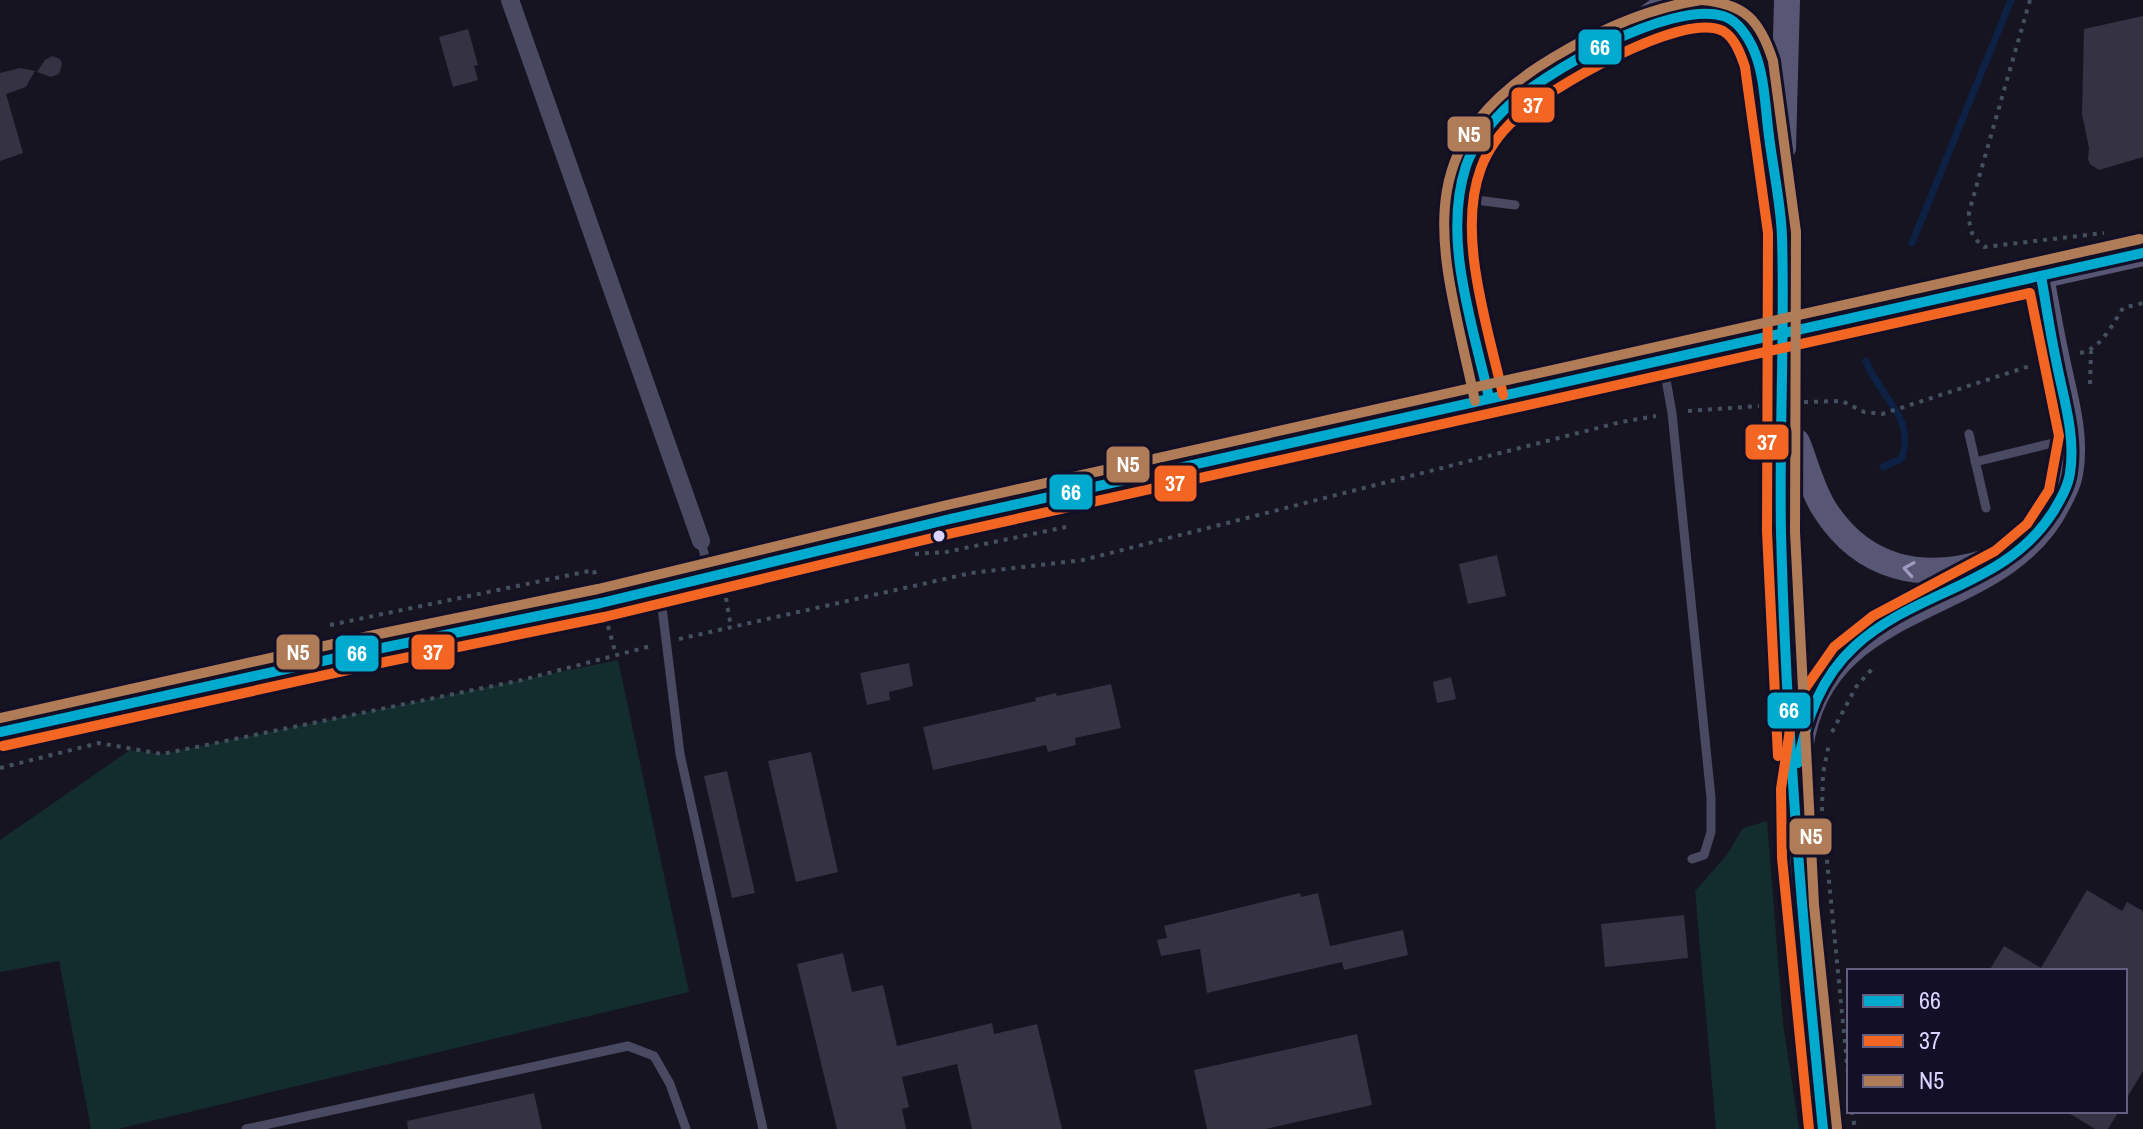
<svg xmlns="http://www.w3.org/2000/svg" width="2143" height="1129" viewBox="0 0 2143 1129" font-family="'Archivo Narrow',sans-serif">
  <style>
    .green { fill: #132c2d }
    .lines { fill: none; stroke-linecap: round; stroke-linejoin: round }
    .stream { stroke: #0d2144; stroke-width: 7 }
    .building { fill: #343243 }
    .path { stroke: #44505f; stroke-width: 4; stroke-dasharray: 4 6; stroke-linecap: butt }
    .service { stroke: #4a4962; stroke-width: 9 }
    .minor { stroke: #4a4962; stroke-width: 18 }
    .secondary { stroke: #575674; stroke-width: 26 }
    .secondary-bridge { stroke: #575674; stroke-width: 26 }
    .bus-1-casing { stroke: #130f26; stroke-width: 16 }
    .bus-2-casing { stroke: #130f26; stroke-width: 16 }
    .bus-3-casing { stroke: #130f26; stroke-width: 16 }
    .bus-1 { stroke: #00a9ce; stroke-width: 10 }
    .bus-2 { stroke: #f26522; stroke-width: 10 }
    .bus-3 { stroke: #b07c57; stroke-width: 10 }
    .oneway { stroke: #9e9bc0 }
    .bus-dot { fill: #d9d4ff; stroke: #130f26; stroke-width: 3 }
    .line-badge { stroke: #130f26; stroke-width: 3 }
    .badge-label { font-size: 22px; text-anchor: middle; font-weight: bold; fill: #fff }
  </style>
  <rect width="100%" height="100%" fill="#161421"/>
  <g class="green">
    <polygon points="618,660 689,992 118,1129 91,1129 59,961 0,972 0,840 130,750 162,754"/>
    <polygon points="1767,821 1783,1023 1799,1129 1716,1129 1695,891 1726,856 1743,828"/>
  </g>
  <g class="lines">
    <g class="stream">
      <polyline points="1912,243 2011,0"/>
      <path d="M1866,361C1878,395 1918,420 1901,459L1883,467"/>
    </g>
  </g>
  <g class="building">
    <polygon points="2143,16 2143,157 2099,170 2090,164 2088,159 2089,148 2082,114 2084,29"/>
    <polygon points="468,29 478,65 474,66 478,80 453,87 439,37"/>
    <polygon points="52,56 60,59 62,64 59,74 51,77 37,72 45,60"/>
    <polygon points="20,68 35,71 26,87 6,94 23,153 0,161 0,73"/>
    <polygon points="1497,555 1506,596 1468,604 1459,564"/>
    <polygon points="909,663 913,686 889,692 890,700 867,705 860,673"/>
    <polygon points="1451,677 1456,699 1437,703 1433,682"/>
    <polygon points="1111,684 1121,728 1075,738 1076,745 1048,752 1046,745 933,770 923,727 1036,701 1035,698 1056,693 1057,696"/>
    <polygon points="811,752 838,872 796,882 768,761"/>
    <polygon points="727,771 755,893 732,898 704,776"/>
    <polygon points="2087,890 2122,911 2127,902 2143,911 2143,1071 2125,1101 2125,971 1989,971 2004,946 2041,968"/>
    <polygon points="1300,893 1301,897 1318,893 1330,946 1403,930 1408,955 1344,970 1342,962 1207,993 1200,949 1161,956 1157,940 1167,938 1164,926"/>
    <polygon points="1684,915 1688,958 1605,967 1601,924"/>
    <polygon points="843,953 852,992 883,985 897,1046 992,1023 994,1034 1037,1024 1062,1129 972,1129 957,1064 902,1077 909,1107 902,1109 906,1129 837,1129 797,964"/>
    <polygon points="1357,1034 1372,1105 1265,1129 1207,1129 1194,1070"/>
    <polygon points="534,1093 542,1129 408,1129 407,1121"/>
    <polygon points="2065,1111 2119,1111 2108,1129 2095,1129"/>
  </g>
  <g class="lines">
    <g class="path">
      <path d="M2030,0L1969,212C1969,228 1971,237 1984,247L2104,233"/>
      <path d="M2080,353C2101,349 2112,325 2123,308L2143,303"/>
      <polyline points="2090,384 2091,351"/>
      <polyline points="1804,402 1842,401 1864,412 1882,414 2033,365"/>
      <polyline points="1688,411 1759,406"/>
      <polyline points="915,554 946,552 1066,527"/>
      <polyline points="726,598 731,627"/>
      <polyline points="330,625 594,570 596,579"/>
      <polyline points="608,626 616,655"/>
      <polyline points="679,639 971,573 1083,560 1621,422 1656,416"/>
      <polyline points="1832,732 1856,687 1872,669"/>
      <polyline points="0,768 99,743 162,754 522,680 651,646"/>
      <polyline points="1822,811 1823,773 1829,744"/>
      <polyline points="1823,820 1849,1084"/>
      <polyline points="1852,1111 1855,1129"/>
    </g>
    <g class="service">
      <polyline points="1461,198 1515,205"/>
      <polyline points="1663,363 1672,413 1711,798 1711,832 1704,855 1692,859"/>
      <polyline points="1969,434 1986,508"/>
      <polyline points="1975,462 2069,439"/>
      <polyline points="701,541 709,573"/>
      <polyline points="660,591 680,754 763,1129"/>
      <polyline points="246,1129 628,1046 654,1056 670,1084 686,1129"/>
    </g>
    <polyline class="minor" points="510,0 701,541"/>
    <g class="secondary">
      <path d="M1651,25C1702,5 1739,5 1759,63L1782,232"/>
      <polyline points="1783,148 1787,0"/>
      <path d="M1489,398C1482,364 1475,330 1468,297C1450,209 1449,148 1528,91C1557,70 1591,54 1622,36C1639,25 1655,12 1672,0"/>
      <path d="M1797,442C1806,464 1812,490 1825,510C1863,569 1922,582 1987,562"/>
      <path d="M1782,445C1781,674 1800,902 1823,1129"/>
      <polyline points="0,732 377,649 601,603 950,519 2143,253"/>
      <path d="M1800,749C1821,590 2001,619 2058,503C2063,494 2068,484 2070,474C2077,436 2065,398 2057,360C2051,332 2046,304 2041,276"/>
    </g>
    <polyline class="secondary-bridge" points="1782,445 1782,232"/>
    <g class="bus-1-casing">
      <g id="bus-1">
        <path d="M1489,398C1473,325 1442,240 1466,166C1473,145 1488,126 1504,110C1542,73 1670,0 1723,16C1737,20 1746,34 1752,46C1765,73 1765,107 1769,136C1773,169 1781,204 1782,237C1785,335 1779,434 1781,532C1786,731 1803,931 1823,1129"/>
        <polyline points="0,732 377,649 601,603 950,519 2143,253"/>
        <path d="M1798,763C1806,719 1821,677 1855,646C1917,589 2005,587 2053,512C2060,500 2068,487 2070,473C2076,435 2063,397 2056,360C2050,332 2046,304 2041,276"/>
      </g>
    </g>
    <g class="bus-2-casing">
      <g id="bus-2">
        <path d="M1503,395C1488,328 1456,234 1481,168C1488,149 1501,132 1515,119C1547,90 1682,10 1723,31C1735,38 1741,55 1745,67L1768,233L1767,532L1778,756"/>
        <polyline points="3,746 380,663 604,617 953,533 2030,293 2059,436 2049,490 2027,524 1995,551 1873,616 1834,647 1804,690 1791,723 1781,789 1782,858 1809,1129"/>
      </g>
    </g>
    <g class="bus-3-casing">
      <g id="bus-3">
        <path d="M1702,0C1745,4 1760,20 1773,61L1796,232L1795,532L1814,905L1837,1128"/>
        <path d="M1475,401C1444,254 1399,149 1554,57C1599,30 1648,8 1701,0"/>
        <polyline points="0,718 374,635 598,589 947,505 2140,239"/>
      </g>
    </g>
    <use href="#bus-1" class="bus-1"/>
    <use href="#bus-2" class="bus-2"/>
    <use href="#bus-3" class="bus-3"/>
  </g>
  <defs><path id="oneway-chevron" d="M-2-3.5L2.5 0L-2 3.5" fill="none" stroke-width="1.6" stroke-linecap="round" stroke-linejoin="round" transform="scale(2)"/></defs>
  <use class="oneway" href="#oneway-chevron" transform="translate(1909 569) rotate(-171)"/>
  <circle class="bus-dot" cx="939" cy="536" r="7"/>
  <g class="line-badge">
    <rect x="1577" y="28" width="46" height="38" rx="8" fill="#00a9ce"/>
    <rect x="1510" y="86" width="46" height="38" rx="8" fill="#f26522"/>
    <rect x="1446" y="115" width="46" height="38" rx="8" fill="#b07c57"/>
    <rect x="1744" y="423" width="46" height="38" rx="8" fill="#f26522"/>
    <rect x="1105" y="445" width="46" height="39" rx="8" fill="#b07c57"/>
    <rect x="1153" y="464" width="45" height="39" rx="8" fill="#f26522"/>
    <rect x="1048" y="473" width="46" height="38" rx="8" fill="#00a9ce"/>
    <rect x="275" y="633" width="46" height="38" rx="8" fill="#b07c57"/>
    <rect x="410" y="633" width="46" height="38" rx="8" fill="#f26522"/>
    <rect x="334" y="634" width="46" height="39" rx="8" fill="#00a9ce"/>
    <rect x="1766" y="691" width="46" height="39" rx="8" fill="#00a9ce"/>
    <rect x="1788" y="817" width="45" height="39" rx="8" fill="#b07c57"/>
  </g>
  <g class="badge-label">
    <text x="1600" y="55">66</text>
    <text x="1533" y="113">37</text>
    <text x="1469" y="142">N5</text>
    <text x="1767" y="450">37</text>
    <text x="1128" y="472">N5</text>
    <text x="1175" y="491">37</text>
    <text x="1071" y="500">66</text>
    <text x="298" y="660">N5</text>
    <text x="433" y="660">37</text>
    <text x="357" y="661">66</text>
    <text x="1789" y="718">66</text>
    <text x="1811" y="844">N5</text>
  </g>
  <rect x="1847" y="969" width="280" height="144" fill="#130f26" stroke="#625e7d" stroke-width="2"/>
  <rect x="1863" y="995" width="40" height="12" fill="#00a9ce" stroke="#625e7d" stroke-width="2"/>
  <text x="1919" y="1009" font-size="24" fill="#d9d4ff">66</text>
  <rect x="1863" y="1035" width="40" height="12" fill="#f26522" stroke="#625e7d" stroke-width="2"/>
  <text x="1919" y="1049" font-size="24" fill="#d9d4ff">37</text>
  <rect x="1863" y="1075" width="40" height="12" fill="#b07c57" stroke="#625e7d" stroke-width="2"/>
  <text x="1919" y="1089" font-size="24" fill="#d9d4ff">N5</text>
</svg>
